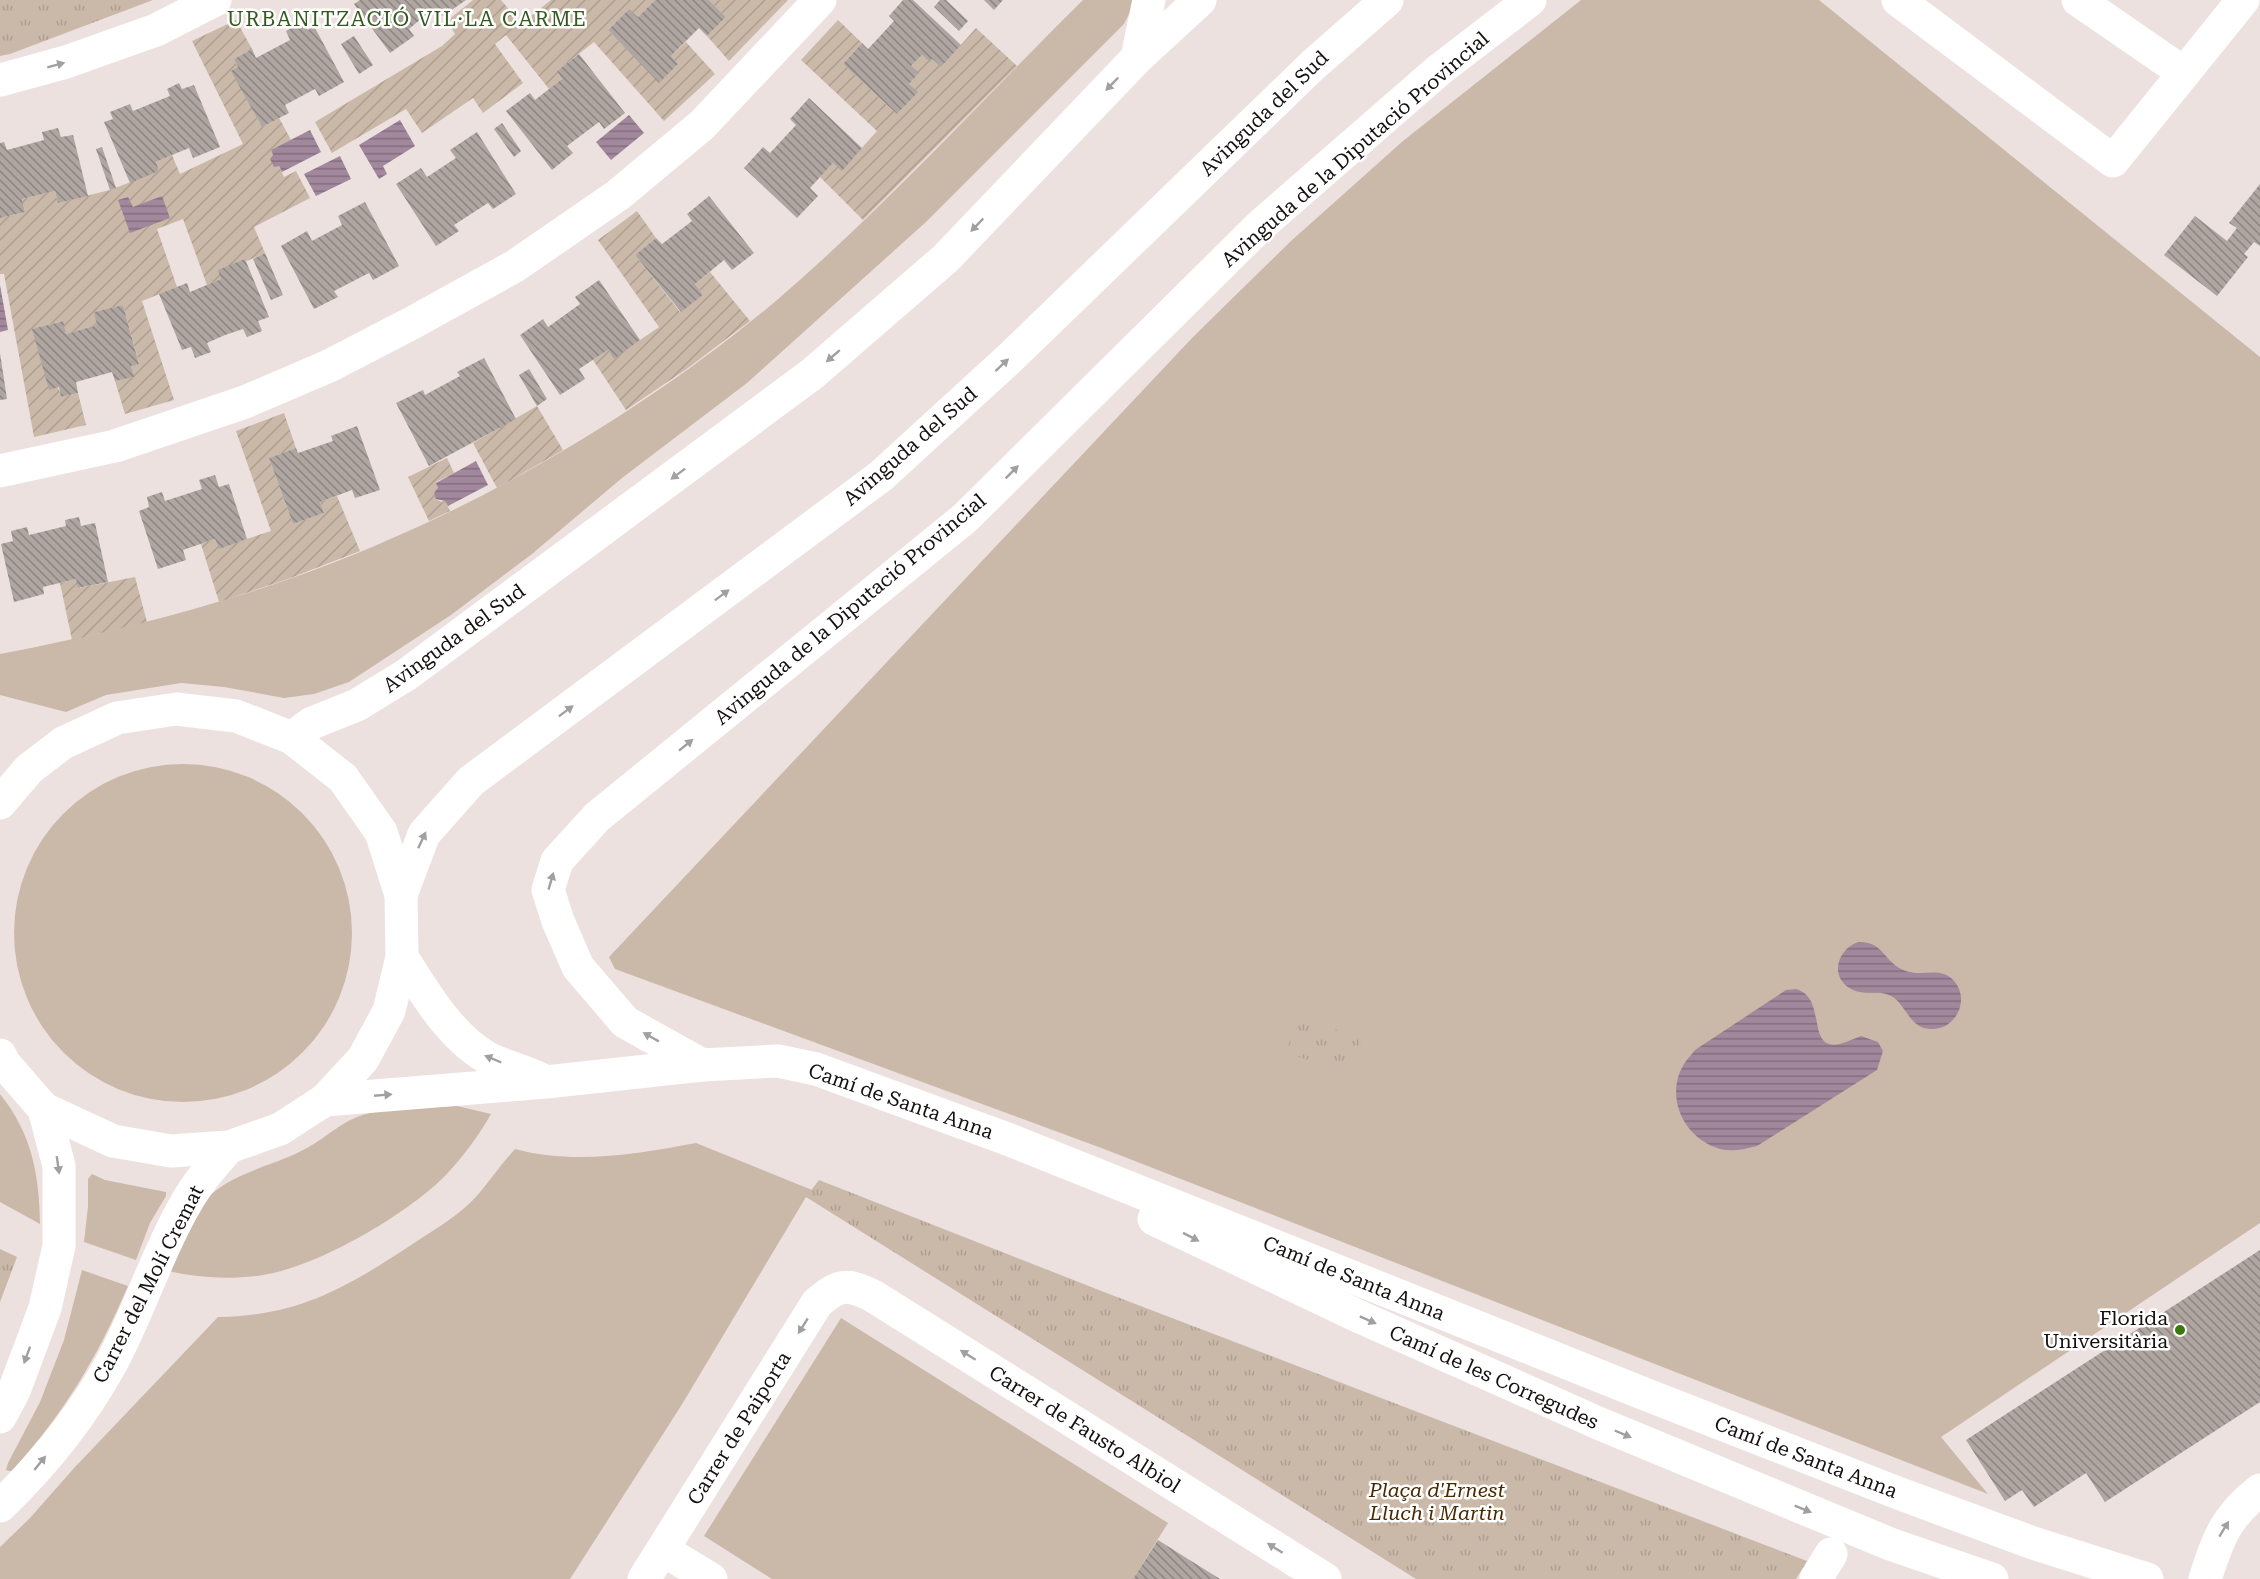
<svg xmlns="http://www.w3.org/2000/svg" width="2260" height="1579" viewBox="0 0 2260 1579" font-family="'Roboto Serif',serif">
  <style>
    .grass { fill: #cab9a8 }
    .park { fill: url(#park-tufts) }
    .garden { fill: url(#garden-furrows) }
    .water { fill: url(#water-rules) }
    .building { fill: url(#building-back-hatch) }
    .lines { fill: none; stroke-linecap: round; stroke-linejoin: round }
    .minor { stroke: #fff; stroke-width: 33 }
    .major { stroke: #fff; stroke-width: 33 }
    .oneway { fill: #a19f9f }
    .poi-dot { fill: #3c7810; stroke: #fff; stroke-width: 2 }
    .labels { text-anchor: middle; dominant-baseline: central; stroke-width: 5; stroke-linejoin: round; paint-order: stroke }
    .street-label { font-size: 20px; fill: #14100f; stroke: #fff }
    .poi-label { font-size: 20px; fill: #14100f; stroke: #fff; text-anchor: end }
    .park-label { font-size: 20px; font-style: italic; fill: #4a2900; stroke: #fff }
    .neighbourhood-label { font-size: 21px; letter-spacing: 1.5px; fill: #345a1e; stroke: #fff }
  </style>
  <defs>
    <pattern id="park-tufts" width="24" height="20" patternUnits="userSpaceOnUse" patternTransform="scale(1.5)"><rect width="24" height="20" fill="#cab9a8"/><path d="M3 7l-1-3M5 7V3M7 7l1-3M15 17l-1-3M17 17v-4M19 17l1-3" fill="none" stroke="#ad9e8f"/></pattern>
    <pattern id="garden-furrows" width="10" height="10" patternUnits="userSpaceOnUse" patternTransform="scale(1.5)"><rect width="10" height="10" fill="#cab9a8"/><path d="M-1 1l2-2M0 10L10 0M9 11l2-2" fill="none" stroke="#ad9e8f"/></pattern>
    <pattern id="water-rules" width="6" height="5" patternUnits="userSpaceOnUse" patternTransform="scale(1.5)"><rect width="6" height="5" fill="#a2889c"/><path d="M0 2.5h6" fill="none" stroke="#836e7e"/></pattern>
    <pattern id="building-back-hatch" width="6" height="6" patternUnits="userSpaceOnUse" patternTransform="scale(1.5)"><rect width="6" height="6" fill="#afa5a1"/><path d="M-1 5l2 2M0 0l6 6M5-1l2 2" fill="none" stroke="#8d8582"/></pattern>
  </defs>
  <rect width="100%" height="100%" fill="#ede1e0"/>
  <g class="grass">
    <path d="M1083,0H1136L1124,24L926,222L747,383L622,478L532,554L451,615L349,682L314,694L284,698L224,687L181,683L106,695L66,712L0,695V654C98,635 195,612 289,579C461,519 637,418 777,300C885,207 982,100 1083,0Z"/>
    <polygon points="1581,0 1819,0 2260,357 2260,1223 1941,1437 1988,1494 1104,1149 615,969 609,957 1193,337 1291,241 1403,141"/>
    <circle cx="183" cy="933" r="169"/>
    <path d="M0,1094C32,1134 39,1174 40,1224L0,1202Z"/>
    <path d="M457,1106L491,1114C478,1137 463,1157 445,1176C406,1215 317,1267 263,1275C230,1280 200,1278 168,1271C176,1254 189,1219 200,1206C227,1172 271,1168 307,1148C327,1137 343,1120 366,1114C395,1106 427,1108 457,1106Z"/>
    <path d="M696,1143L921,1234L806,1197L681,1406L570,1579H0V1547L30,1518L75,1467L218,1317C297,1316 344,1289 408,1247C429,1233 452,1220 471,1202C487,1186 499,1166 515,1149C574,1165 637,1154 696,1143Z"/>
    <polygon points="92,1174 105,1180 166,1192 166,1196 150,1223 136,1260 84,1242 88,1206 88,1179"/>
    <path d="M82,1270L128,1286C97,1358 65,1412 12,1471H9L6,1470L8,1463L40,1402L64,1340Z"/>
    <polygon points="841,1318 1168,1523 1133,1579 772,1579 704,1536"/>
  </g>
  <g class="park">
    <polygon points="0,0 153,0 10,54 0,56"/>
    <polygon points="1299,1016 1362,1039 1348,1075 1286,1052"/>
    <polygon points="819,1180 1104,1292 1807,1561 1796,1579 1416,1579 806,1197"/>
    <polygon points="0,1249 17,1257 0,1302"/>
  </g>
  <g class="garden">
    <polygon points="473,0 501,0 521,24 551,0 655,0 638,17 629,9 608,30 659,82 678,64 671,56 686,42 715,74 664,121 594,42 557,71 562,79 549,89 506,35 495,44 523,83 483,113 473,98 422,133 406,109 332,153 315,122 442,46 455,34 447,21"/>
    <polygon points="709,0 788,0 729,61 707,36 726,17"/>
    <polygon points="236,20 252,49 234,59 238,67 232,71 262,127 279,118 291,140 271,150 273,155 271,158 276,166 279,166 284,177 296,171 310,198 254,227 265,253 247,261 245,260 221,279 207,285 183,219 157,229 177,287 142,301 174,400 125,414 115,381 133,377 131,366 139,363 123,305 95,312 97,325 66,334 62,321 33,329 62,397 78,393 86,425 34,437 4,274 0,274 0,218 25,212 22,199 55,191 58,203 110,190 159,171 156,162 172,155 180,174 243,144 192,41"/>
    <polygon points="838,20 862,43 843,64 897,114 917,92 909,84 919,73 911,66 922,55 930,61 932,59 941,67 976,28 1017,66 863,220 820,177 833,163 842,170 877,131 801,60"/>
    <polygon points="637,211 656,238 635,255 680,312 703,295 695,284 710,272 750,321 688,368 626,410 593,360 608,350 614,358 659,327 598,240"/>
    <polygon points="537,406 563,450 497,488 473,443"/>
    <polygon points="284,413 296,448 269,458 293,524 324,513 320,502 337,496 360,551 288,579 219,602 201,544 215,539 219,548 271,531 236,431"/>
    <polygon points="447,458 454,473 436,482 438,488 436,499 442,502 445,500 450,511 429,521 408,477"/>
    <polygon points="135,577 147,622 72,640 60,583 76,579 79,588"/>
  </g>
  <g class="water">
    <polygon points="629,115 644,133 611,160 596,142"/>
    <polygon points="400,120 415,146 383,166 387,174 379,179 359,145"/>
    <polygon points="310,130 321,152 282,172 279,166 274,167 270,159 273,155 271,150"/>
    <polygon points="340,156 351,179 316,196 304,174"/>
    <polygon points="162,196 170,218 130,233 118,200 128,197 133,207"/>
    <polygon points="0,285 8,330 0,332"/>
    <polygon points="476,461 488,485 448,506 445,501 436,499 434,493 438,488 436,483"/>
    <path d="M1858,942C1885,941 1884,964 1906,971C1922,977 1941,966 1954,981C1971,1000 1955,1031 1930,1029C1910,1028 1907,1007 1893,997C1881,989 1866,996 1853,990C1829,979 1836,950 1858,942Z"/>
    <path d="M1796,989C1824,997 1810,1038 1829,1044C1838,1047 1853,1039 1861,1036L1878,1042L1883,1051L1877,1070L1757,1146C1745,1149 1733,1152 1720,1149C1684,1139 1664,1097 1684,1064C1687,1059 1692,1054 1695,1050L1786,990Z"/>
  </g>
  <g class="building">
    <polygon points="360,0 466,0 443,16 437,9 422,18 409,29 414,36 390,53 354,4"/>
    <polygon points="655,0 709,0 726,17 707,36 699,28 671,56 678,64 659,83 608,30 629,9 638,17"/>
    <polygon points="903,0 913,0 961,45 941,67 932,59 930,62 922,55 911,66 919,73 909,84 918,92 897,114 843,64 862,43 868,49 894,21 889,16"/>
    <polygon points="940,0 946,0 968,21 959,31 934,7"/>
    <polygon points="984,0 1003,0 994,10"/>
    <polygon points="302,22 308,30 314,26 344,82 319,96 315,89 285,105 289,113 262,127 231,71 238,67 234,59 252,49 256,58 290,40 286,31"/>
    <polygon points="354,36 373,65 359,74 341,44"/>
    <polygon points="579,54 625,113 604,129 599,122 567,146 573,153 552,170 506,111 530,93 535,100 549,89 562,79 557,71"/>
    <polygon points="179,83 182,89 194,85 220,147 193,158 189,148 172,155 156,162 159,171 130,183 104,122 113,119 110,112 130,104 133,111 170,96 167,89"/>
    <polygon points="809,98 862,148 842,171 833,163 810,188 818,196 797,218 744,168 763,147 770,153 796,125 790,119"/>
    <polygon points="502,123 521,151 514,157 494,129"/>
    <polygon points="58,128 61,137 73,135 88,196 58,203 55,191 22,199 25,212 0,218 0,143 4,142 7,150 44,140 42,132"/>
    <polygon points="477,132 516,194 493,209 488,203 454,225 459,231 436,246 396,184 421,168 427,177 456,158 450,150"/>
    <polygon points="102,147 116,188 110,190 96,149"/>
    <polygon points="2260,184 2260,246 2254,242 2244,254 2248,257 2217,296 2164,255 2195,216 2227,241 2237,228 2229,223"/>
    <polygon points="709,196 754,253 732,270 724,260 695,284 703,295 681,312 635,255 656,238 662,244 692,221 687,214"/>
    <polygon points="365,202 399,266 373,280 369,273 334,291 338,297 314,309 281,246 307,231 312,241 342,225 338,216"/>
    <polygon points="265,253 283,295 271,300 253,259"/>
    <polygon points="245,259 269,317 258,321 262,331 247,337 243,329 225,335 207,343 211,352 195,358 191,347 182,350 159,294 187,283 190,292 221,279 218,270"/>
    <polygon points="599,280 640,340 614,359 608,350 579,369 585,379 560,395 520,335 543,319 548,327 580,304 575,297"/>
    <polygon points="123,305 139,364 131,366 134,377 115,381 112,372 76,382 78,393 61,397 59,387 49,390 32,329 63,321 66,334 97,325 94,312"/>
    <polygon points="0,353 7,399 0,400"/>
    <polygon points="484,358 516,419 429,466 396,403 423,390 425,395 460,376 457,372"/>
    <polygon points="529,369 547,399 537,406 519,375"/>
    <polygon points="357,426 380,490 355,498 352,490 320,502 324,513 293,524 269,458 296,448 298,453 333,441 331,436"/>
    <polygon points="215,475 219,487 229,484 247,539 219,549 215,539 183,550 186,560 158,569 139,511 149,507 147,497 162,492 165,501 202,489 199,480"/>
    <polygon points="79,517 81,526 95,523 108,582 78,588 76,579 43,587 44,594 14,602 1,544 13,541 11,531 27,527 29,535 66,526 65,520"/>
    <polygon points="2260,1250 2260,1402 2105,1502 2086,1473 2034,1507 2022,1490 2005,1501 1966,1440"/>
    <polygon points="1158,1540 1180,1554 1220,1579 1133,1579"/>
  </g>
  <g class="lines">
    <g class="minor">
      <polyline points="1898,0 2113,161 2243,0"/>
      <polyline points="2078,0 2184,73"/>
      <polyline points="1137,58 1149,0"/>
      <polyline points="0,80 66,62 156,30 215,0"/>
      <polyline points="0,471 115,446 245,402 329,366 412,323 515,266 618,195 702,125 820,0"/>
      <path d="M402,957C424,992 449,1035 486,1057C501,1066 524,1070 542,1080"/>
      <polyline points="702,1065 625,1022 578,967 558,921 548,890 557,861 597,817 965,518 1261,225 1439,70 1530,0"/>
      <polyline points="325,1100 546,1082 702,1065 778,1061 816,1069 1010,1140 1637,1391 1898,1493 2033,1543 2147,1579"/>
      <polyline points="1154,1219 1360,1317 1598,1423 1890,1544 1992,1579"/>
      <polyline points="0,1417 14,1391 45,1308 59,1246 59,1166 44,1109"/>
      <path d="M0,1506C44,1464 83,1415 112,1362C139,1312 157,1253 185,1205C197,1183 213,1165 229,1147"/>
      <polyline points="663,1550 711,1579"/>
      <path d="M644,1579L817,1303C839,1284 847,1283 873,1296L1325,1579"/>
      <polyline points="1816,1579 1831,1554"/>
      <path d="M2205,1579C2218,1539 2225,1517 2260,1490"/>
    </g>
    <g class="major">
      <polyline points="292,738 312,723 357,705 406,675 812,374 946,258 1137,58 1200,0"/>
      <polyline points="0,803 29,769 63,743 117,718 176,709 236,716 292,738 343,778 381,832 401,895 402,957 389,1011 363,1059 325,1100 280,1129 229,1147 171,1151 113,1141 44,1109 4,1063 0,1055"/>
      <polyline points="401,895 424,834 471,781 881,476 1010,358 1313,65 1387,0"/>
    </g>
  </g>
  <defs><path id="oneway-solid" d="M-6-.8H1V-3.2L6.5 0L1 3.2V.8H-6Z" transform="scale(1.5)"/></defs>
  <g class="oneway">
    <use href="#oneway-solid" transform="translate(56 65) rotate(-15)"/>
    <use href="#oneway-solid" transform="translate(1112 84) rotate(134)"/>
    <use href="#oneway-solid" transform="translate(977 225) rotate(134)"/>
    <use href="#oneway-solid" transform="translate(833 356) rotate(139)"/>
    <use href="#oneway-solid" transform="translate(1002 365) rotate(-43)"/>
    <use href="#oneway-solid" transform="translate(1012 472) rotate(-45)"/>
    <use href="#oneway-solid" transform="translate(678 474) rotate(143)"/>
    <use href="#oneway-solid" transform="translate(722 595) rotate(-37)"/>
    <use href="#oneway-solid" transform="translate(566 711) rotate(-37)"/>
    <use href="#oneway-solid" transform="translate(686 745) rotate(-39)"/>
    <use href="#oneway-solid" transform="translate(422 840) rotate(-65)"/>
    <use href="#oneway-solid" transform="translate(551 881) rotate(-74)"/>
    <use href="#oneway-solid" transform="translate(651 1037) rotate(-151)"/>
    <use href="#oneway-solid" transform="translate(493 1059) rotate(-157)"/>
    <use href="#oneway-solid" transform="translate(383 1095) rotate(-5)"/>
    <use href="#oneway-solid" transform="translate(58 1165) rotate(82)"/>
    <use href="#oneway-solid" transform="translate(1191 1237) rotate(27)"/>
    <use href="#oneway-solid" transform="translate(1368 1320) rotate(24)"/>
    <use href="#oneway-solid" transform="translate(803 1326) rotate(122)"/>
    <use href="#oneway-solid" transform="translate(27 1355) rotate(110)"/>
    <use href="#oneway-solid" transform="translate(968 1355) rotate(-148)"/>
    <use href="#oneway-solid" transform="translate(1623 1434) rotate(23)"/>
    <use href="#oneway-solid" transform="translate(40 1463) rotate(-51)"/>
    <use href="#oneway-solid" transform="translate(1803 1509) rotate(22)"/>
    <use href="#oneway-solid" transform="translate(2224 1529) rotate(-59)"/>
    <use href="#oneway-solid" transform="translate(1275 1548) rotate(-148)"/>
  </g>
  <circle class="poi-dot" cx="2180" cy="1330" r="6"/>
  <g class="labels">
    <g class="street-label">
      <text transform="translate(1264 113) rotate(-44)">Avinguda del Sud</text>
      <text transform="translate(1355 149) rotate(-41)">Avinguda de la Diputació Provincial</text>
      <text transform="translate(910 446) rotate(-41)">Avinguda del Sud</text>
      <text transform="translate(850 609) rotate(-40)">Avinguda de la Diputació Provincial</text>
      <text transform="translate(454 638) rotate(-36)">Avinguda del Sud</text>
      <text transform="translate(901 1101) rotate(19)">Camí de Santa Anna</text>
      <text transform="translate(1354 1278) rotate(22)">Camí de Santa Anna</text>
      <text transform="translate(148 1284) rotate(-63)">Carrer del Molí Cremat</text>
      <text transform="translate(1494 1377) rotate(24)">Camí de les Corregudes</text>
      <text transform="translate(739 1428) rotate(-58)">Carrer de Paiporta</text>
      <text transform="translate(1085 1429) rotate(32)">Carrer de Fausto Albiol</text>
      <text transform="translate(1806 1457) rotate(21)">Camí de Santa Anna</text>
    </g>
    <g class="poi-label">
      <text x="2168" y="1318">Florida<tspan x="2168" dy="23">Universitària</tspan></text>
    </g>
    <g class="park-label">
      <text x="1437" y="1490">Plaça d'Ernest<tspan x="1437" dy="23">Lluch i Martin</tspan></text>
    </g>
    <g class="neighbourhood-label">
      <text x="407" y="19">URBANITZACIÓ VIL·LA CARME</text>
    </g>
  </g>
</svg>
